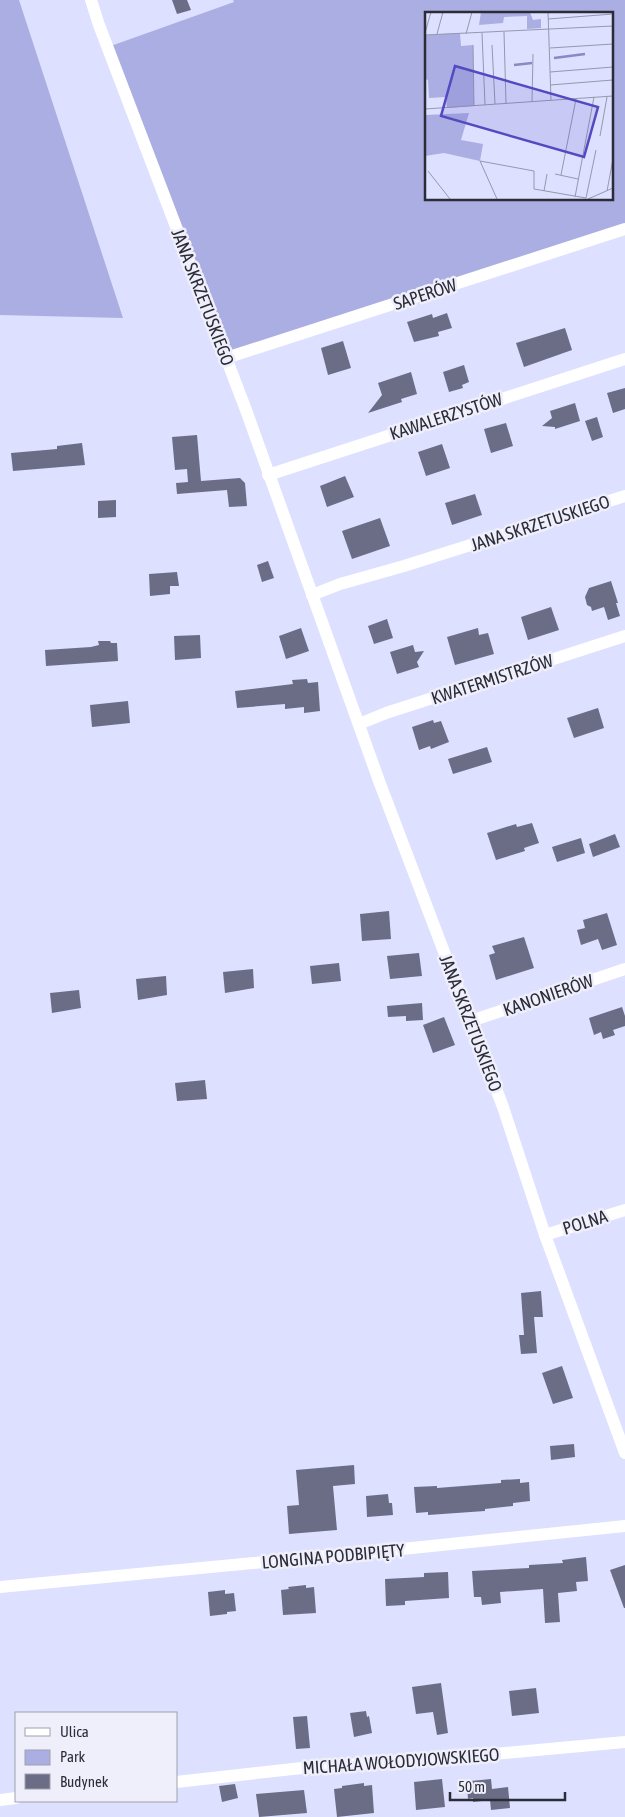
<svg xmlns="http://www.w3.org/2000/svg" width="625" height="1817" viewBox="0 0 625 1817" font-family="'Asap Condensed',sans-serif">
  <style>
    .green { fill: #abaee2; fill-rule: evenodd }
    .building { fill: #6b6d87 }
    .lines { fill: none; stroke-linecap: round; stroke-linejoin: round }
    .minor { stroke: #fff; stroke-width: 12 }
    .labels { text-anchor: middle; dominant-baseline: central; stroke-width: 5; stroke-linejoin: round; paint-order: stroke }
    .street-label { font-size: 18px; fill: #2b2c37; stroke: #eeeffb }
    .inset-river { fill: none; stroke: #878ac4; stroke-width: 2.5 }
    .inset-road { fill: none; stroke: #9698ae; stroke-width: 1 }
    .view { fill: #5449c0; fill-opacity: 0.15; stroke: #5449c0; stroke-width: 2.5 }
    .inset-edge { fill: none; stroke: #2b2c37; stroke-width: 2.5 }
  </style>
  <rect width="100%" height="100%" fill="#dde0fe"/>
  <g class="green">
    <polygon points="0,0 19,0 123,318 0,315"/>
    <path d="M233,0H625V229L226,358L108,47L234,2ZM426,14H611V199H426Z"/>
  </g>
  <g class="building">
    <polygon points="172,0 187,0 191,10 177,14"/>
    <polygon points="447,313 452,328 438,332 439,336 414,342 407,322 432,314 433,318"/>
    <polygon points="565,328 572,350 524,367 516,343"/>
    <polygon points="343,341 351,368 328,375 321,348"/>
    <polygon points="464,365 469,382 462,385 463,388 449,392 443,372"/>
    <polygon points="411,372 417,394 401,399 402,402 368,413 382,395 378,383"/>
    <polygon points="625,388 625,409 613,413 607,393"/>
    <polygon points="575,403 580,421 555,429 555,427 542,426 552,418 550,411"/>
    <polygon points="597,417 603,437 592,441 585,421"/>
    <polygon points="506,423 513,446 491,453 484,429"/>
    <polygon points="197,435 201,481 240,478 245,483 247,506 229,507 227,490 177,494 176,483 188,482 187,469 175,470 172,437"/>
    <polygon points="82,443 85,465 13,471 11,453 57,449 57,446"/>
    <polygon points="442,444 450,468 426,476 418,452"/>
    <polygon points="345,476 354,497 327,507 320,486"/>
    <polygon points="475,494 482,515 452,525 445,503"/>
    <polygon points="116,500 116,517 98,518 98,501"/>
    <polygon points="380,518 390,546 352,559 342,531"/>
    <polygon points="268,561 274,578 262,582 257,565"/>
    <polygon points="177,572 179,586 170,586 170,594 150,596 149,574"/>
    <polygon points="611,581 618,603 616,603 620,616 608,620 604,607 592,611 591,607 587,605 585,597 589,588"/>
    <polygon points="551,607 559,630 528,640 521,617"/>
    <polygon points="387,619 393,638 374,644 368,626"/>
    <polygon points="301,628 309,651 286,659 279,636"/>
    <polygon points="478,628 479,635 488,633 494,654 455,665 447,637"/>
    <polygon points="200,635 201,658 175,660 174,636"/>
    <polygon points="98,641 110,641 111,643 117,643 118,661 46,666 45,650 91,647 99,645"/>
    <polygon points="413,645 415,652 424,651 417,662 419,667 397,674 390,652"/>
    <polygon points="307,679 308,683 318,682 320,711 304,713 304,707 285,709 285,704 237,708 235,691 293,684 292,680"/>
    <polygon points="128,701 130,723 92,727 90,705"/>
    <polygon points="598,708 604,728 574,738 567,718"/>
    <polygon points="433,720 434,723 441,721 449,742 431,749 430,746 419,750 412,727"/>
    <polygon points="487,747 492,762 453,774 448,759"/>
    <polygon points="532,823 539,843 524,848 525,851 496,860 487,833 516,824 517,827"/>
    <polygon points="615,834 620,847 593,857 589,844"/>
    <polygon points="581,838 585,853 557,862 552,847"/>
    <polygon points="389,911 391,939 362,941 360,914"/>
    <polygon points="607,913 617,945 602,950 598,939 581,945 577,930 585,928 583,920"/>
    <polygon points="524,937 534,968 496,980 489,955 495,953 492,946"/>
    <polygon points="419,953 422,976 390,979 387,956"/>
    <polygon points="339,963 341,981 312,984 310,966"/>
    <polygon points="253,969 254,988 225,993 223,972"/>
    <polygon points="166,976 167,995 138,1000 136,979"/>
    <polygon points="79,990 81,1008 52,1013 50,993"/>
    <polygon points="422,1003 423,1020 406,1021 406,1016 388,1017 387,1006"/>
    <polygon points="622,1007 625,1016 625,1026 613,1030 615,1035 603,1039 601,1032 594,1035 589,1018"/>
    <polygon points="444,1017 455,1045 433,1053 423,1025"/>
    <polygon points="205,1080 207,1099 177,1101 175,1083"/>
    <polygon points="541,1291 543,1317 534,1317 537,1353 521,1354 519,1335 524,1335 521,1293"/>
    <polygon points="562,1366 573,1398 553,1404 542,1373"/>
    <polygon points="574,1444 575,1457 551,1460 550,1446"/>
    <polygon points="354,1465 355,1484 333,1486 337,1530 289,1534 287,1506 299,1505 296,1470"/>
    <polygon points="520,1479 520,1483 529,1482 530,1501 513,1503 513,1506 485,1509 485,1511 428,1515 428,1512 416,1513 414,1487 437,1486 437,1488 501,1483 501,1480"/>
    <polygon points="388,1494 389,1503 392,1503 393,1515 367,1517 366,1496"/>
    <polygon points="586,1557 588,1581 576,1582 577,1591 558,1593 560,1622 545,1623 543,1589 500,1592 501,1603 482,1605 481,1597 474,1597 472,1571 529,1568 529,1565 563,1563 562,1560"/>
    <polygon points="625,1565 625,1608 624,1608 610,1570"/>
    <polygon points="448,1572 449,1598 405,1601 405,1605 386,1606 385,1579 424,1577 424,1573"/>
    <polygon points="306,1585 306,1588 314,1587 316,1613 283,1615 281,1590 289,1589 288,1587"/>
    <polygon points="225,1590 225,1594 234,1593 236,1611 227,1612 227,1614 210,1616 208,1592"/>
    <polygon points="441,1683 448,1733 437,1735 433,1712 416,1714 412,1687"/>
    <polygon points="536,1688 539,1713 512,1716 509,1691"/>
    <polygon points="366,1711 367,1717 369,1716 372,1733 354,1737 350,1713"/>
    <polygon points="307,1716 310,1748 296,1749 293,1717"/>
    <polygon points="442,1779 445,1807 416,1810 414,1782"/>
    <polygon points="491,1779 492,1789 508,1787 510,1808 491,1810 490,1800 473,1802 473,1798 468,1799 467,1786 471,1785 471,1781"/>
    <polygon points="364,1783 364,1786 372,1785 374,1813 337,1817 334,1789 342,1788 342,1786"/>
    <polygon points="235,1784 238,1798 222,1802 219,1786"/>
    <polygon points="304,1790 307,1813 259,1817 256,1794"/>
  </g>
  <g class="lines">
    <g class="minor">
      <polyline points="91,0 99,25 246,410 379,781 503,1107 545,1235 625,1453"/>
      <polyline points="226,358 625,229"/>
      <polyline points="268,475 625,359"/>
      <polyline points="312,595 340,584 404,566 625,496"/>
      <polyline points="359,724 386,713 625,636"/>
      <polyline points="471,1021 625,969"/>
      <polyline points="545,1235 625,1210"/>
      <polyline points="0,1587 412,1548 625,1526"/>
      <polyline points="176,1782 302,1768 472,1756 625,1742"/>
      <polyline points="0,1800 16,1798"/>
    </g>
  </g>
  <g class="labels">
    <g class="street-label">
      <text transform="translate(425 294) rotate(-18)">SAPERÓW</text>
      <text transform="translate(203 297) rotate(69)">JANA SKRZETUSKIEGO</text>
      <text transform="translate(446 416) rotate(-18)">KAWALERZYSTÓW</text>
      <text transform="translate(540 523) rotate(-18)">JANA SKRZETUSKIEGO</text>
      <text transform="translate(492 679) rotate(-18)">KWATERMISTRZÓW</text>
      <text transform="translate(548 995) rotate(-19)">KANONIERÓW</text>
      <text transform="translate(471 1023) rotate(69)">JANA SKRZETUSKIEGO</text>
      <text transform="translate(585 1222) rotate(-17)">POLNA</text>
      <text transform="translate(333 1556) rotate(-5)">LONGINA PODBIPIĘTY</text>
      <text transform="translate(401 1761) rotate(-4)">MICHAŁA WOŁODYJOWSKIEGO</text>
    </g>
  </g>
  <g transform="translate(425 12)">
    <rect width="188" height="188" fill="#dde0fe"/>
    <path d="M56,0H105L108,8L116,7V16L102,17V4L79,5L78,11L54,13ZM35,21L36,34L48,33L49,94L22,96L21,85L4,86L3,68L0,67V23ZM44,101L36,128L58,132L55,149L19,141L0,144V103Z" fill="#abaee2"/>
    <path class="inset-river" d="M129,46L160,42M89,53L107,51"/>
    <path class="inset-road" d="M123,0L126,88M123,7L188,2M79,20L81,92M0,21L6,0M57,21L60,93M12,22L18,0M41,22L47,0M0,23L188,14M48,33L49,94M67,33L70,92M125,36L188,32M125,60L188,55M125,73L188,68M107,90L108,42M0,97L188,84M175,124L182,85M55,149L109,159V177L161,186L171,138M55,149L72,187M3,159L25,187M130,162L153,167M136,163L151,87M119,179L122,162M182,179L188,147M150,185L169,85M163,187L188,176"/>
    <path class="view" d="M30,54L173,95L159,145L16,104Z"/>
    <rect width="188" height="188" class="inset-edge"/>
  </g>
  <rect x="15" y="1712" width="162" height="90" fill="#eeeffb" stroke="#a0a1ad"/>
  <rect x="25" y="1728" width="25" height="8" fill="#ffffff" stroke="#a0a1ad"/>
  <text x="60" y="1737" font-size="15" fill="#2b2c37">Ulica</text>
  <rect x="25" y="1750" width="25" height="15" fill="#abaee2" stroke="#a0a1ad"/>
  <text x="60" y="1762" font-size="15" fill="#2b2c37">Park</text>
  <rect x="25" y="1774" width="25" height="15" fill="#6b6d87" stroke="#a0a1ad"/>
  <text x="60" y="1787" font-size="15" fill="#2b2c37">Budynek</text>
  <path d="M450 1792v8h115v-8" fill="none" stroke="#2b2c37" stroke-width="2.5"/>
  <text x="458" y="1792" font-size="15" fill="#2b2c37" stroke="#eeeffb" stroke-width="4" paint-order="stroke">50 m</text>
</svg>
